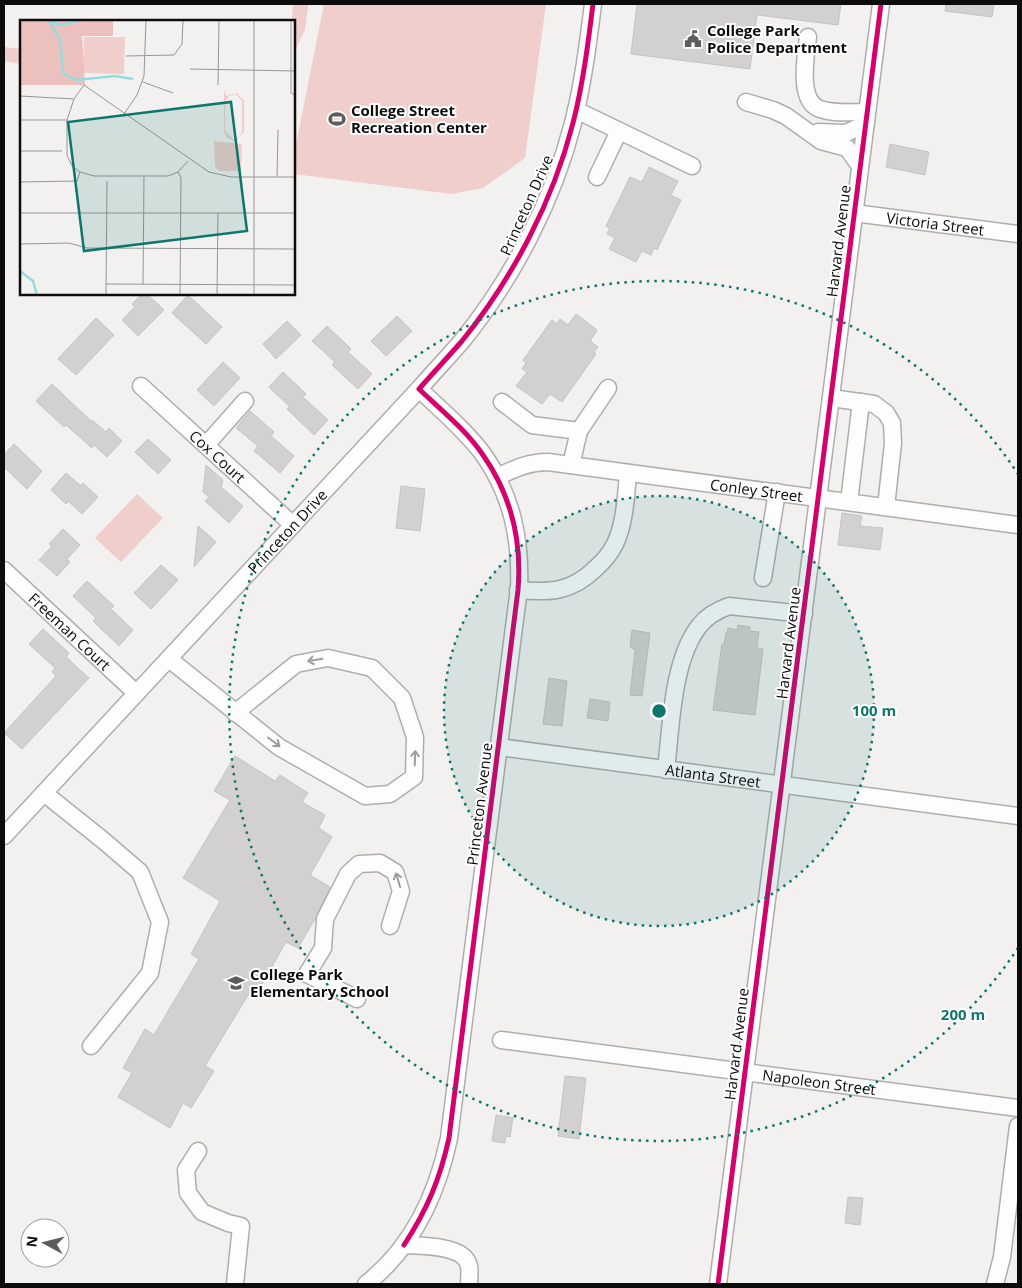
<svg xmlns="http://www.w3.org/2000/svg" width="1022" height="1288" viewBox="0 0 1022 1288" font-family="'Open Sans',sans-serif">
  <style>
    .green { fill: #efcecb }
    .building { fill: #d3d1d0; stroke: #c5c3c3 }
    .lines { fill: none; stroke-linecap: round; stroke-linejoin: round }
    .minor-casing { stroke: #afadad; stroke-width: 19 }
    .minor { stroke: #fdfdfd; stroke-width: 16 }
    .cycleway-casing { stroke: #fff; stroke-width: 8 }
    .cycleway { stroke: #d6006c; stroke-width: 5 }
    .oneway { stroke: #9d9d9d }
    .ring { fill: none; stroke: #0f766e; stroke-width: 2.5; stroke-dasharray: 2.5 5 }
    .labels { text-anchor: middle; dominant-baseline: central; stroke-width: 4; stroke-linejoin: round; paint-order: stroke }
    .poi-label { font-size: 15px; font-weight: bold; fill: #0d0c0c; stroke: #fff; text-anchor: start }
    .street-label { font-size: 15px; fill: #0d0c0c; stroke: #fff }
    .inset-river { fill: none; stroke: #94dbe1; stroke-width: 2.5 }
    .inset-road { fill: none; stroke: #979595; stroke-width: 1 }
    .view { fill: #0f766e; fill-opacity: 0.15; stroke: #0f766e; stroke-width: 2.5 }
    .inset-edge { fill: none; stroke: #0d0c0c; stroke-width: 2.5 }
    .centre { fill: #0f766e; stroke: #fff; stroke-width: 2.5 }
    .ring-label { font-size: 15px; text-anchor: middle; font-weight: bold; fill: #0f766e; stroke: #fff; stroke-width: 4; stroke-linejoin: round; paint-order: stroke }
  </style>
  <rect width="100%" height="100%" fill="#f3f1f0"/>
  <g class="green">
    <polygon points="293,4 308,4 308,7 305,30 294,53 294,21 292,21"/>
    <polygon points="324,4 546,4 525,158 483,188 451,194 294,174 294,154"/>
    <polygon points="4,47 21,49 21,64 4,61"/>
    <polygon points="137,494 163,518 121,562 95,538"/>
  </g>
  <g class="building">
    <polygon points="637,4 841,4 838,25 757,15 750,69 631,54"/>
    <polygon points="946,4 994,4 992,17 945,11"/>
    <polygon points="890,144 929,152 925,175 886,167"/>
    <polygon points="649,167 678,181 671,195 681,200 657,250 654,248 651,255 642,251 636,262 609,249 615,238 607,234 610,228 606,226 630,177 642,182"/>
    <polygon points="142,294 147,294 164,310 138,336 122,320 135,307 132,304"/>
    <polygon points="188,295 222,327 206,344 172,313"/>
    <polygon points="576,314 597,330 590,341 598,347 594,352 596,354 562,402 550,394 542,404 516,386 527,372 522,369 526,363 523,360 552,320 557,324 560,319 568,325"/>
    <polygon points="397,316 412,331 386,356 371,341"/>
    <polygon points="96,318 114,335 76,375 58,359"/>
    <polygon points="287,321 301,335 276,359 263,344"/>
    <polygon points="327,326 351,349 348,352 372,374 358,389 332,365 335,362 312,341"/>
    <polygon points="223,362 240,378 214,406 197,390"/>
    <polygon points="283,372 306,394 303,397 328,420 314,435 287,409 290,407 269,387"/>
    <polygon points="52,384 91,421 92,420 106,432 109,428 122,441 107,457 94,445 92,448 66,425 64,427 36,401"/>
    <polygon points="250,411 274,432 271,436 294,456 280,473 254,451 258,446 236,428"/>
    <polygon points="148,439 171,460 158,474 135,452"/>
    <polygon points="14,444 42,471 27,489 4,467 4,455"/>
    <polygon points="206,465 223,480 221,487 243,506 229,523 205,501 209,497 203,492"/>
    <polygon points="66,473 81,486 83,483 98,497 82,514 68,501 66,504 51,490"/>
    <polygon points="401,486 425,489 420,531 396,528"/>
    <polygon points="842,513 862,516 860,526 883,528 880,550 838,545"/>
    <polygon points="198,526 216,542 194,567 196,546"/>
    <polygon points="63,529 80,545 67,559 70,562 57,576 39,560 52,546 49,544"/>
    <polygon points="161,565 178,580 151,609 134,593"/>
    <polygon points="87,581 114,606 111,609 133,630 119,646 93,621 96,618 73,596"/>
    <polygon points="738,625 750,627 750,631 759,632 757,648 763,649 755,715 713,710 722,644 724,644 726,633 727,633 728,628 737,630"/>
    <polygon points="43,629 69,653 66,657 89,678 22,749 4,733 56,676 52,672 55,668 29,644"/>
    <polygon points="632,630 650,633 642,696 630,695 635,650 630,647"/>
    <polygon points="549,678 567,681 562,726 543,724"/>
    <polygon points="590,699 610,702 608,721 587,718"/>
    <polygon points="235,756 275,781 280,775 308,793 302,802 325,815 319,828 332,837 310,875 330,887 315,919 298,948 286,942 256,995 250,992 205,1066 214,1071 191,1108 183,1103 170,1128 118,1097 132,1073 123,1068 145,1029 154,1035 199,959 191,954 220,901 183,878 230,800 214,791"/>
    <polygon points="565,1076 586,1078 579,1139 558,1136"/>
    <polygon points="496,1115 513,1118 510,1137 506,1136 505,1143 492,1141"/>
    <polygon points="848,1197 863,1198 860,1225 845,1223"/>
  </g>
  <g class="lines">
    <g class="minor-casing">
      <g id="minor">
        <path d="M808,37C806,55 797,101 820,109C835,114 852,112 867,112"/>
        <polyline points="746,102 773,110 786,116 821,141 847,148 860,166"/>
        <polyline points="576,110 692,166"/>
        <polyline points="818,132 846,133 859,127 866,122"/>
        <polyline points="597,177 619,131"/>
        <path id="s1" d="M854,213L1018,234"/>
        <path id="s2" d="M141,386L293,525"/>
        <polyline points="831,398 874,404 886,413 892,423 893,443 886,507"/>
        <polyline points="502,402 532,425 579,431 571,465"/>
        <polyline points="579,431 608,388"/>
        <polyline points="206,445 245,401"/>
        <path id="s3" d="M497,477C514,469 528,462 548,462L1018,525"/>
        <polyline points="849,502 861,402"/>
        <path id="s4" d="M4,570L136,693"/>
        <polyline points="763,578 777,492"/>
        <path d="M518,590C550,593 572,592 596,568C604,561 610,554 615,544C625,523 626,496 628,473"/>
        <polyline points="169,659 279,747 365,796 390,794 414,777 415,737 402,698 372,668 328,658 296,664 235,713"/>
        <path id="s5" d="M499,747L1018,816"/>
        <path d="M666,770C671,728 672,659 700,625C707,616 718,610 729,606L804,614"/>
        <polyline points="44,793 104,841 140,872 160,922 150,973 91,1046"/>
        <path id="s6" d="M4,836L419,389C433,373 448,357 462,341C513,278 553,201 573,123C583,84 588,44 593,4"/>
        <polyline points="357,999 307,974 323,948 325,919 348,874 359,864 380,863 395,872 401,891 390,926"/>
        <path id="s7" d="M501,1040L1018,1108"/>
        <polyline points="198,1151 186,1170 188,1193 202,1212 228,1223 241,1226 235,1284"/>
        <path d="M404,1245C421,1246 458,1245 467,1261C471,1267 469,1277 469,1284"/>
        <path d="M366,1284C412,1248 437,1195 449,1138L519,588C521,539 512,495 483,454C465,430 441,410 419,389"/>
        <polyline points="718,1284 881,4"/>
        <polyline points="995,1284 1002,1257 1018,1126"/>
      </g>
    </g>
    <use href="#minor" class="minor"/>
    <g class="cycleway-casing">
      <g id="cycleway">
        <path d="M404,1245C427,1210 440,1179 449,1138L518,590C522,542 511,495 483,455C466,430 441,410 419,389C433,373 448,357 462,341C513,278 553,201 573,123C583,84 588,44 593,4"/>
        <polyline points="718,1284 881,4"/>
      </g>
    </g>
    <use href="#cycleway" class="cycleway"/>
  </g>
  <defs><path id="oneway-shaft" d="M-6 0H5M1.5-3L5.5 0L1.5 3" fill="none" stroke-width="1.6" stroke-linecap="round" stroke-linejoin="round" transform="scale(1.25)"/></defs>
  <g class="oneway">
    <use href="#oneway-shaft" transform="translate(315 660) rotate(170)"/>
    <use href="#oneway-shaft" transform="translate(274 742) rotate(37)"/>
    <use href="#oneway-shaft" transform="translate(415 758) rotate(-88)"/>
    <use href="#oneway-shaft" transform="translate(398 880) rotate(-107)"/>
  </g>
  <circle cx="659" cy="711" r="215" fill="#0f766e" fill-opacity=".12"/>
  <g class="ring">
    <circle cx="659" cy="711" r="215"/>
    <path d="M1018 948A430 430 0 1 1 1018 474"/>
  </g>
  <defs>
    <g id="civic-bare" transform="scale(1.35)"><path d="M-.6-6.5H3V-4.5H.6V-3L4-1V1h2V6H-6V1h2V-1L-.6-3ZM-1.2 2.5V6h2.4V2.5Z" fill="#5e5c5c" stroke="#fff" stroke-width="2.5" paint-order="stroke"/></g>
    <g id="stadium-bare" transform="scale(1.35)"><path d="M0-5a6.5 5 0 1 0 0 10a6.5 5 0 1 0 0-10ZM-3.5-1.8h7v3.6h-7Z" fill="#5e5c5c" stroke="#fff" stroke-width="2.5" paint-order="stroke"/></g>
    <g id="school-bare" transform="scale(1.35)"><path d="M0-5L7-2L0 1L-7-2ZM-4 1L0 2.5L4 1V4Q0 6-4 4Z" fill="#5e5c5c" stroke="#fff" stroke-width="2.5" paint-order="stroke"/></g>
  </defs>
  <g fill-rule="evenodd">
    <use href="#civic-bare" x="693" y="39"/>
    <use href="#stadium-bare" x="337" y="119"/>
    <use href="#school-bare" x="236" y="983"/>
  </g>
  <g class="labels">
    <g class="poi-label">
      <text x="707" y="30">College Park<tspan x="707" dy="17">Police Department</tspan></text>
      <text x="351" y="110">College Street<tspan x="351" dy="17">Recreation Center</tspan></text>
      <text x="250" y="974">College Park<tspan x="250" dy="17">Elementary School</tspan></text>
    </g>
    <g class="street-label">
      <text transform="translate(526 205) rotate(-66)">Princeton Drive</text>
      <text stroke="none"><textPath href="#s1" startOffset="82">Victoria Street</textPath></text>
      <text transform="translate(838 241) rotate(-83)">Harvard Avenue</text>
      <text stroke="none"><textPath href="#s2" startOffset="104">Cox Court</textPath></text>
      <text stroke="none"><textPath href="#s3" startOffset="264">Conley Street</textPath></text>
      <text stroke="none"><textPath href="#s6" startOffset="416">Princeton Drive</textPath></text>
      <text stroke="none"><textPath href="#s4" startOffset="90">Freeman Court</textPath></text>
      <text transform="translate(788 643) rotate(-83)">Harvard Avenue</text>
      <text stroke="none"><textPath href="#s5" startOffset="216">Atlanta Street</textPath></text>
      <text transform="translate(479 804) rotate(-83)">Princeton Avenue</text>
      <text transform="translate(736 1044) rotate(-83)">Harvard Avenue</text>
      <text stroke="none"><textPath href="#s7" startOffset="321">Napoleon Street</textPath></text>
    </g>
  </g>
  <g transform="translate(20 20)">
    <rect width="275" height="275" fill="#f3f1f0"/>
    <path d="M64,17H105L104,54L63,53ZM204,69L206,76L217,73L224,81V112L215,121L207,118L204,112ZM216,74L222,81V111L219,117L213,119L205,111V82L209,76ZM194,121L222,124L221,151H199L195,146Z" fill="#efcecb" fill-rule="evenodd"/>
    <path d="M0,0H93V16H62L65,65H0Z" fill="#ecc0bc"/>
    <path class="inset-river" d="M26,0L42,5L60,0M30,2L40,20L43,53L57,60L95,56L113,59M0,251L13,261L17,275"/>
    <path class="inset-road" d="M271,0V73L275,75M106,36L154,35L162,24L163,0M170,49L275,51M123,62L153,73M198,65L199,0M0,76L54,79M104,94L117,75L124,56L126,0M0,100H47M0,131H42M168,141L158,152L148,156H74L60,152L52,146L47,135V100L54,79L64,65L189,152L211,157H275M158,152L161,158L160,275M257,157L258,110M0,162L57,161L60,152M0,193H275M0,224L49,223L67,228L275,229M86,264L275,265M123,264L124,157M86,275L87,161M197,275L198,193M234,275V0"/>
    <path class="view" d="M211,82L227,211L64,231L48,102Z"/>
    <rect width="275" height="275" class="inset-edge"/>
  </g>
  <circle cx="659" cy="711" r="8" class="centre"/>
  <g class="ring-label">
    <text x="874" y="716">100 m</text>
    <text x="963" y="1020">200 m</text>
  </g>
  <rect width="1022" height="1288" fill="none" stroke="#0d0c0c" stroke-width="10"/>
  <g transform="translate(45 1243) rotate(277)"><circle r="24" fill="#ffffff" stroke="#9e9e9e"/>
  <path d="M0-4L9 19L0 12L-9 19Z" fill="#5e5c5c"/>
  <text y="-8" font-size="14" font-weight="bold" text-anchor="middle" fill="#0d0c0c">N</text>
  </g>
</svg>
